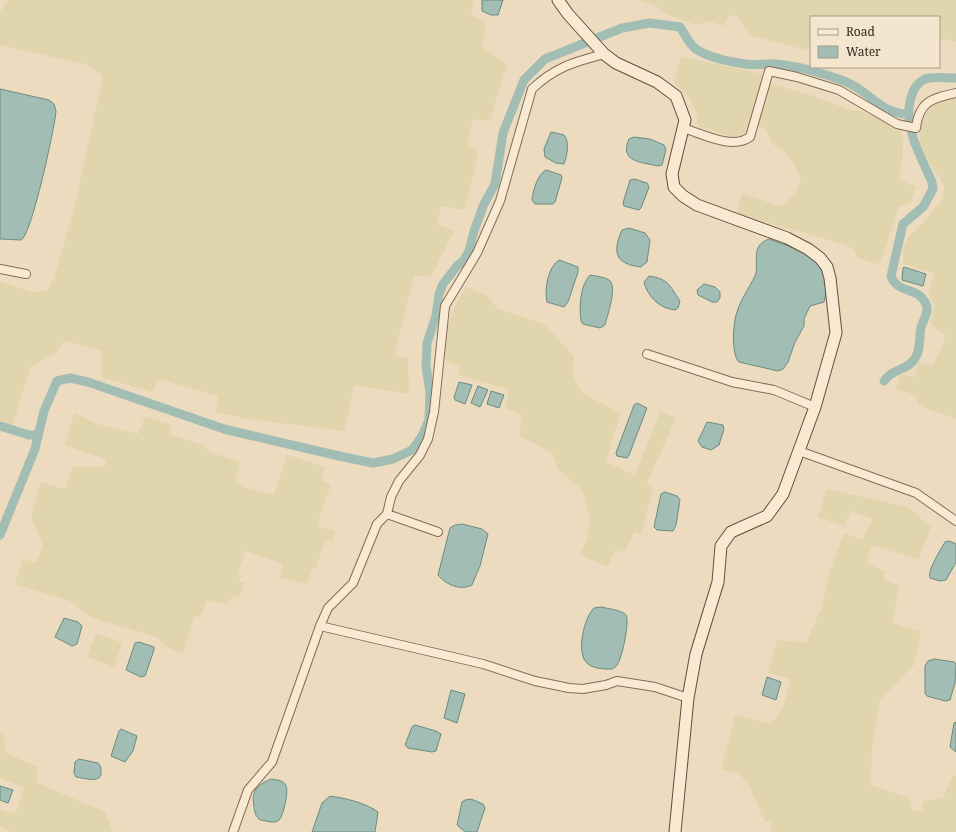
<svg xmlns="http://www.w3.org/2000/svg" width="956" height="832" viewBox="0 0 956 832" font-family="'Noto Serif',serif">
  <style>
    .farmland { fill: #e1d5ad }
    .water { fill: #a2beb4; stroke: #6a8b80 }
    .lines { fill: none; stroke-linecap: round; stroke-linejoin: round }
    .canal { stroke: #a2beb4; stroke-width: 9 }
    .street-casing { stroke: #846c58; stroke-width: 10 }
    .secondary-casing { stroke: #664d3c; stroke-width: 13 }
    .street { stroke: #f7e9d2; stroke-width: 8 }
    .secondary { stroke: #f7e9d2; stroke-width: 11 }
  </style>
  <rect width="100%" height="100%" fill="#ecdbbf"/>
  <g class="farmland">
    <polygon points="8,0 474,0 471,16 486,22 482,47 507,64 490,121 473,119 467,146 478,150 474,173 464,210 441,206 437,224 454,231 431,277 414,275 394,355 408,358 409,394 354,385 345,431 248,419 216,412 218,396 158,379 152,392 101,377 101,350 65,341 54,354 31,367 12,426 0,421 0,281 33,292 47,291 54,278 75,205 103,76 88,65 0,45 0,12"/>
    <polygon points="638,0 956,0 956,42 939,38 939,17 811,17 811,43 807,50 752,36 744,27 738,17 730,15 723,26 710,21 697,25 663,13 656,6"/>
    <polygon points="681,56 762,74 753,117 746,134 742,137 731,137 698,126 697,114 690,98 674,83"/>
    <polygon points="768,83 814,96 847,109 860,111 902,128 903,154 899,179 916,187 910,203 899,206 880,263 877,264 858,258 853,248 836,242 737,214 742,193 782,207 797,190 801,178 793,162 782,150 772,144 766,129 756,125"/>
    <polygon points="948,98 956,98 956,419 918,405 917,398 910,393 896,390 900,374 914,377 919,362 933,366 944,342 945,335 931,324 935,305 928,295 934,273 903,264 903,246 910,235 928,217 943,198 944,185 921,149 919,131 924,116 932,104"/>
    <polygon points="466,287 486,295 497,308 544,324 574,356 573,375 582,393 620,413 606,462 635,475 660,412 676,418 647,483 653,488 641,535 634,532 624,553 616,550 607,567 580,554 587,539 590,520 582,490 558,469 552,453 520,436 521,415 505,408 508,394 507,389 458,375 460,366 446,361 445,333 455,306"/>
    <polygon points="74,413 97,424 138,434 145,417 172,425 169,434 204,445 209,452 240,462 235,480 242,487 274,495 287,455 325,467 321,480 331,484 317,526 335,532 332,542 326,540 315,569 312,569 307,584 280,577 283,564 245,551 238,573 242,574 239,581 244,583 240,596 234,595 226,604 207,600 200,617 194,616 183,653 164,646 158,638 91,617 70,601 15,584 23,559 36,563 43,545 31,517 41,482 65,489 72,467 104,467 107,460 65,445"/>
    <polygon points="827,489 908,507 931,527 919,559 871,545 866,563 885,571 884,580 899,585 893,623 921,632 914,665 880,700 872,750 871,785 910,798 912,810 922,811 924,801 943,798 952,777 956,775 956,832 770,832 772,823 764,821 749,785 739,774 721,769 735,715 771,724 782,710 791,679 768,673 777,640 806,643 822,606 831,568 844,533 862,540 873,519 851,511 844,526 818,517"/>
    <polygon points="96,633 122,643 114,667 87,657"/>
    <polygon points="0,733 3,734 6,753 38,767 37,783 105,812 113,832 13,832 0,827 0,809 15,814 24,787 0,778"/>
  </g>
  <g class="water">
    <polygon points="482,0 503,0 498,15 491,15 482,11"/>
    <path d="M0,89L49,100L54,104L56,111C55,127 31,237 21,240L0,239Z"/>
    <path d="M551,132L564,135C570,142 567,156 564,164L556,163L545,157L544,149Z"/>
    <path d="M634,137L650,139L664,145L666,150L662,165L658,166C641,162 619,162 629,139Z"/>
    <path d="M546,170L561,175L562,178L555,202L553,204H535L532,200C533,191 537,175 546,170Z"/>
    <polygon points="634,179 647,183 649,187 641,208 639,210 624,206 623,203 630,180"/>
    <path d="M629,228L645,233L650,240L647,262L641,267C615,264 612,252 622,230Z"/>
    <path d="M769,239C800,250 835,260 824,302L810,306L804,319V326L795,342L788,362L783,369L778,371L739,362C731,355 733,322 737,312C741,299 749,288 755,276C760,264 749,246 769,239Z"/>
    <path d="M559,260L578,267V272L568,302L564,307L547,302C544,290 548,267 559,260Z"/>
    <polygon points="904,267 926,274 923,286 902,280 903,268"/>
    <path d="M590,275C596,276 604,277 609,280C618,286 607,316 605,325L600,328L583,324L581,321C579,307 580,286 590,275Z"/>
    <path d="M649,276C669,279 669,285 680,301L678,308L675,310C659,308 648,297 644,282Z"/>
    <polygon points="704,284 715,287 720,292 720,298 717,302 712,302 698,295 697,290"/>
    <polygon points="459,382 472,385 465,404 455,400 454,398"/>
    <polygon points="478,386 488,390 480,407 471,403"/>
    <polygon points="491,391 504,395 499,408 487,404"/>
    <polygon points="637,403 647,408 629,455 627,458 617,456 616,453 634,405"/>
    <polygon points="707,422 723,425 724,429 719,445 711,450 702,447 698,441"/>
    <polygon points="665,492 677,496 680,500 676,525 673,531 657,530 654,527 661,494"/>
    <path d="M462,524L482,529L488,534L480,566L472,585C461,591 446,585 438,575L450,528L455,525Z"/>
    <path d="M949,541L956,544V562L946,580L940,581L930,578C927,571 941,549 945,542Z"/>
    <path d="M602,607C608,609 622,610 626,615C630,621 622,659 617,665C616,667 614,668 612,669C603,669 595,669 588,664C575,654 584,618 594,608Z"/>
    <polygon points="64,618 78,622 82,626 77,644 72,646 55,637"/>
    <polygon points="139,642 154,647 154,650 145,676 141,677 126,670 135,643"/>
    <polygon points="934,659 954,662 956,664 955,683 950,700 945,701 927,696 925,693 925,666 928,661"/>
    <polygon points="767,677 781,682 776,700 762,695"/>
    <polygon points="451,690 465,694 457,723 444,718"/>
    <polygon points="956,722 956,752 950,747 954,723"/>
    <polygon points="415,725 436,731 441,734 436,751 432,752 408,748 405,745 412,727"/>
    <polygon points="121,729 137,736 133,751 125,762 111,756 119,731"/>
    <path d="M79,759L98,763C101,766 101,768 101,772C102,784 84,778 76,777L74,773L75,762Z"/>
    <path d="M271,779C277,780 284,780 286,786C289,792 283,818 278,821C274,823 270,822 266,821C262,820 260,821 258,818C255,815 254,810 254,806C251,791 257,785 271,779Z"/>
    <polygon points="0,786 13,790 8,803 0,800"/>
    <path d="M330,796C345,798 366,803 378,812L375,832H312L322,803Z"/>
    <polygon points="471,799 483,804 485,808 477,832 465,832 457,825 462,802 465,800"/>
  </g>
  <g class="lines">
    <g class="canal">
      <path d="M884,381C893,368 906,371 914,360C921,351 919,338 921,327C923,320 930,311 926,304C919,289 906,293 896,284C894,282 892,279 891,276L903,224L923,207L933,189L932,182C920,154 900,123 913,92C915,87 920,81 925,79C934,76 946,78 956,78"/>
      <polyline points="0,426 29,435 38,435"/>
      <path d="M0,535L35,449L44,411L57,381L70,378L88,382L224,429L339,456L373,463L393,459L412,450L422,436L429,420L430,393L426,366L427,343L436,316L439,294L443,284L457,266L464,260L469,251L474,231L484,204L495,184L503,133L524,80L545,59L622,28L650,23L680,27C686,35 689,46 699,51C712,58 731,62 746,64C756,66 766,63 776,64C800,66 822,73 844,81C869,90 880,114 908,114"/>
    </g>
    <g class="street-casing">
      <g id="street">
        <path d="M683,128C703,134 732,150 750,137L769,71L797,77L839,90L897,124L916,128C919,101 933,98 956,93"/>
        <polyline points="0,269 26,274"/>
        <polyline points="647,354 732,382 774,390 815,407"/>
        <polyline points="799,451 916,493 956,521"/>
        <path d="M438,532L387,514L391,497L399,481L420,455L428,439L434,412L445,306L477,253L500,201L532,89C555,67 574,62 604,54"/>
        <polyline points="320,626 483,664 535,681 569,688 583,689 606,685 617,681 655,687 688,698"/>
        <polyline points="233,832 248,790 272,762 320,626 328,608 353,583 377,524 387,514"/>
      </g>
    </g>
    <g class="secondary-casing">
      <polyline id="secondary" points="558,0 568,14 604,54 616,63 657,82 676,96 685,120 672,174 674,187 683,196 697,205 787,238 808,249 820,258 827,267 830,278 836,333 815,407 783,494 767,516 731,532 721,546 718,582 696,654 688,698 675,832"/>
    </g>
    <use href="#street" class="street"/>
    <use href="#secondary" class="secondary"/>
  </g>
  <rect x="810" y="16" width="130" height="52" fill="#f4e6ce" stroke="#a79987"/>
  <rect x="818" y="29" width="20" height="6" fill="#f7e9d2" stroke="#a79987"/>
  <text x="846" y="36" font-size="12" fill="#34261c">Road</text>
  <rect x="818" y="46" width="20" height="12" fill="#a2beb4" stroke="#a79987"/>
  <text x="846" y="56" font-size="12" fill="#34261c">Water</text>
</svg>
